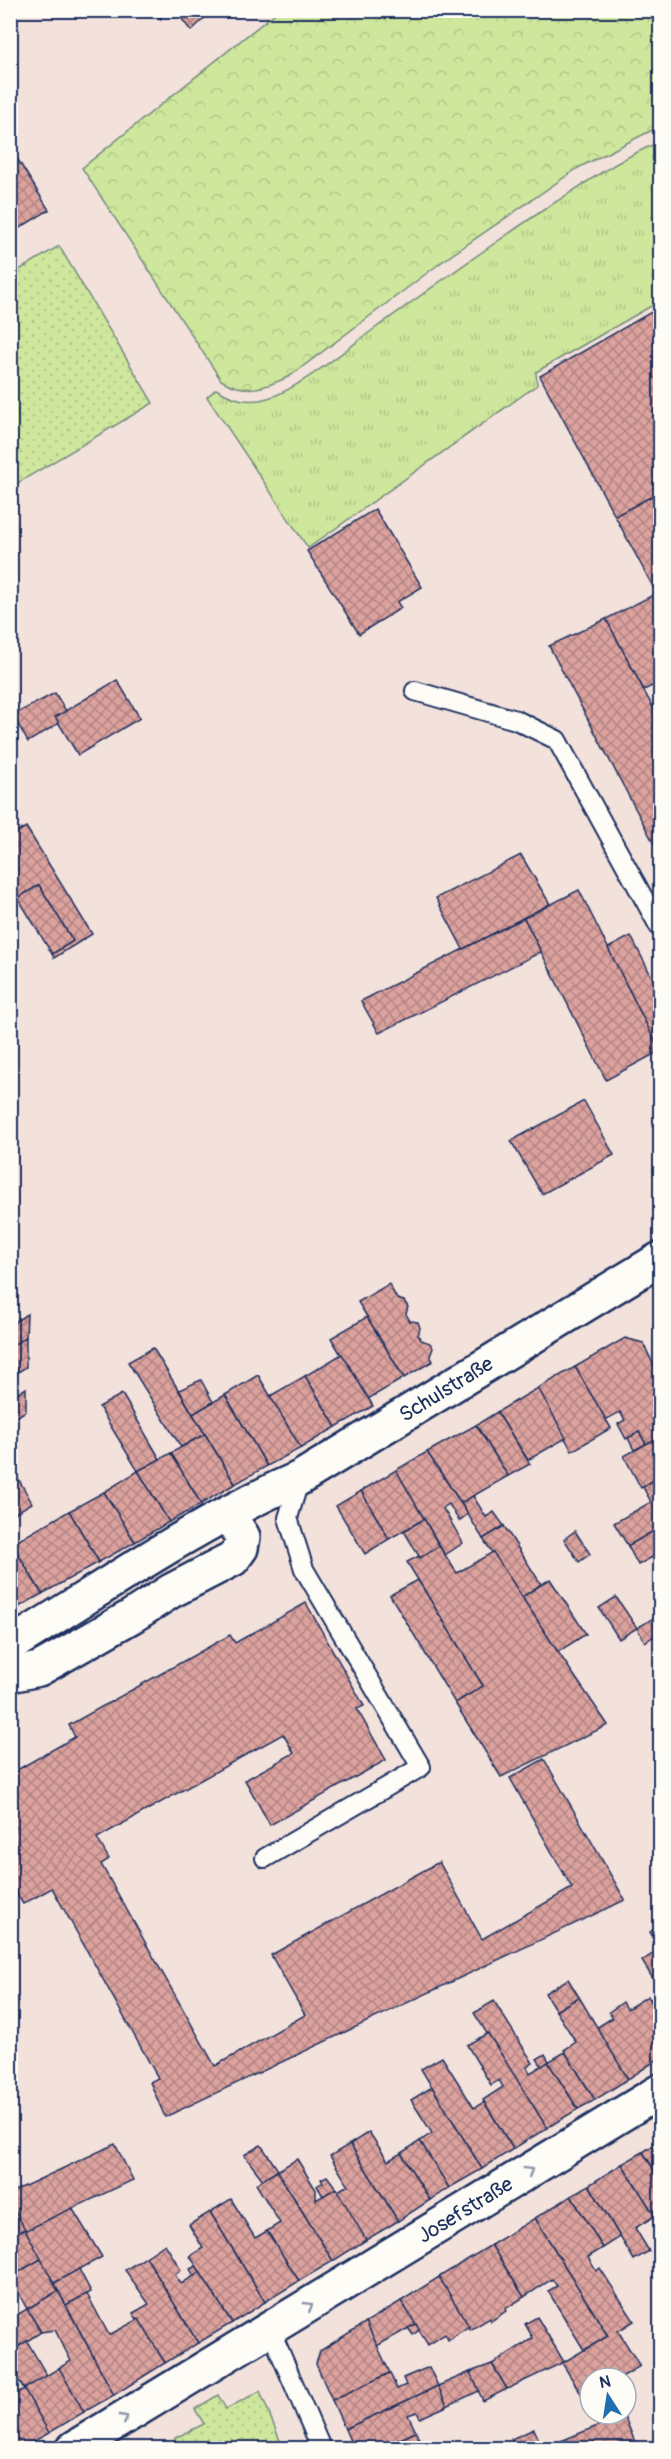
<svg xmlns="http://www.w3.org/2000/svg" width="671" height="2459" viewBox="0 0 671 2459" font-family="Pangolin,sans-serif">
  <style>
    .grass { fill: url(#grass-tufts); stroke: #748b7d; stroke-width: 1.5 }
    .forest { fill: url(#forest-crowns); stroke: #748b7d; stroke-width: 1.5 }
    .park { fill: url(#park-dots); stroke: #748b7d; stroke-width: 1.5 }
    .building { fill: url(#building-cross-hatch); stroke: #1b2f5e; stroke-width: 1.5 }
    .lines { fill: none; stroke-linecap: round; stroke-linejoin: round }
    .service-casing { stroke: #1b2f5e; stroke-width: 22 }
    .minor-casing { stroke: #1b2f5e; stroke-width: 38 }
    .service { stroke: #fdfcf7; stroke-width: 18 }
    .minor { stroke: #fdfcf7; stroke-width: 33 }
    .oneway { stroke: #8c96aa }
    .labels { text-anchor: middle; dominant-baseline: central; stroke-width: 4.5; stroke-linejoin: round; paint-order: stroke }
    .street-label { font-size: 21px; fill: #1b2f5e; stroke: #fdfcf7 }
  </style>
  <defs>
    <pattern id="grass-tufts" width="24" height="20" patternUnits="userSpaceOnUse" patternTransform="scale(1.5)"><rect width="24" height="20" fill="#cee79c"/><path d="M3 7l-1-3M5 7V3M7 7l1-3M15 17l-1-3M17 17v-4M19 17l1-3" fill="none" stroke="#b0c689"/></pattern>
    <pattern id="forest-crowns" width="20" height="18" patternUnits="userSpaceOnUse" patternTransform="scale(1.5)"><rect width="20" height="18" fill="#cee79c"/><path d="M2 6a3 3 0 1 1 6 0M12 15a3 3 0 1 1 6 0" fill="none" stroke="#b0c689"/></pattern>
    <pattern id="park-dots" width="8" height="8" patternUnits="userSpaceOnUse" patternTransform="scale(1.5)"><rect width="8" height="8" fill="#cee79c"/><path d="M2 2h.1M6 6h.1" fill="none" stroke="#b0c689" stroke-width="1.8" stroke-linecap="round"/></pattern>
    <pattern id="building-cross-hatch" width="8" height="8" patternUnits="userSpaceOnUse" patternTransform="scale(1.5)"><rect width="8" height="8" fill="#dca29e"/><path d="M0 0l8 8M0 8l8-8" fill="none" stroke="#b28484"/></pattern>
  </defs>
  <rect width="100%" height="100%" fill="#f3e1dc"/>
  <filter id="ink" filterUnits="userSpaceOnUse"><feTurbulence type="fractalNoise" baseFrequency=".0167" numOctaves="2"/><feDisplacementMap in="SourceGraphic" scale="12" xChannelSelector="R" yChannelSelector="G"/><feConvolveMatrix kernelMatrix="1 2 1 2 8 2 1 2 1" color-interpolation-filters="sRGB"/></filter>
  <g filter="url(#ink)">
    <path class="grass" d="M660,142V301L536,372L537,385L308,548L207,397L216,389C233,399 248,404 268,398C296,391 349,347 374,329C434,286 493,243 554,203C589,181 622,157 660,142Z"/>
    <path class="forest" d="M279,10L660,11V126L578,168L443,261L290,376C265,388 246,395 221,380L82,168Z"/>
    <g class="park">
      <polygon points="59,246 153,403 11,487 11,275"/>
      <polygon points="260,2391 283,2448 219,2447 218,2448 173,2448 175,2438 204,2424 195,2409 218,2395 226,2409"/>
    </g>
    <g class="building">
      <polygon points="153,10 169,10 160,19"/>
      <polygon points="175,10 213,10 191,31"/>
      <polygon points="10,147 49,210 10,234"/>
      <polygon points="660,307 660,492 615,516 540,376"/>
      <polygon points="660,492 660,600 615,516"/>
      <polygon points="375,509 422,587 397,602 401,608 359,634 307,551"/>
      <polygon points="657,593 660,600 660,682 644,690 606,619"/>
      <polygon points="606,619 660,721 660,855 549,646"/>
      <polygon points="117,680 140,718 78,755 55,717"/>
      <polygon points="55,693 66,711 55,717 59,723 28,742 13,715"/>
      <polygon points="26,827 92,934 54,958 52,954 73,941 39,885 18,898 10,886 10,836"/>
      <polygon points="521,855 550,904 463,949 436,898"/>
      <polygon points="39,885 73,941 52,954 18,898"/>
      <polygon points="579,890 660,1051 606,1080 524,918"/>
      <polygon points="524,918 541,952 379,1033 361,1001"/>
      <polygon points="631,936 660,993 660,1051 608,948"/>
      <polygon points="584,1101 614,1155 542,1194 511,1141"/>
      <polygon points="389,1284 397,1299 404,1301 408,1307 406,1314 410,1321 418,1322 420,1328 418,1335 421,1340 430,1343 433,1348 430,1356 433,1361 404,1378 358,1302"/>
      <polygon points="27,1314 26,1337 10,1347 10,1325"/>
      <polygon points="367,1317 404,1378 368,1399 331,1338"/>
      <polygon points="26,1337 26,1367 18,1372 10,1360 10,1347"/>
      <polygon points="625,1338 643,1343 660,1378 660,1439 659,1437 646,1444 639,1432 626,1439 618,1424 625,1420 620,1412 605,1420 575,1367"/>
      <polygon points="153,1348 205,1434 181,1447 128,1362"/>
      <polygon points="342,1354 373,1406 336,1427 305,1376"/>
      <polygon points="10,1360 18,1372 10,1377"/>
      <polygon points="575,1367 611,1428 572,1451 538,1388"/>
      <polygon points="258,1375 301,1448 267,1466 225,1395"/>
      <polygon points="305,1376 336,1427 301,1448 270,1396"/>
      <polygon points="201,1380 213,1402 193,1414 179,1390"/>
      <polygon points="26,1388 26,1411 11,1420 10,1398"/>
      <polygon points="538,1388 566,1438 528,1460 497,1412"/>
      <polygon points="122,1394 160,1459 138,1471 99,1407"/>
      <polygon points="225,1395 267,1466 235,1484 193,1414"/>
      <polygon points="497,1412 530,1464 508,1476 476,1425"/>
      <polygon points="476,1425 508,1476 461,1503 427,1452"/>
      <polygon points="639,1432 646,1444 634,1450 628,1438"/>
      <polygon points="205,1434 235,1484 201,1504 171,1453"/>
      <polygon points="659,1437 660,1476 641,1488 624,1456"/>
      <polygon points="427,1452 468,1514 459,1521 449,1504 443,1508 463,1543 445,1555 396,1470"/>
      <polygon points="171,1453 201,1504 169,1522 138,1471"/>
      <polygon points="396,1470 424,1519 389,1539 361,1491"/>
      <polygon points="14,1471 32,1503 10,1516 10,1473"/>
      <polygon points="138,1471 169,1522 135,1542 104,1492"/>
      <polygon points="660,1476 660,1527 628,1546 614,1523 651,1502 643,1487"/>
      <polygon points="361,1491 389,1539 365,1554 336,1506"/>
      <polygon points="104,1492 135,1542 99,1562 69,1511"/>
      <polygon points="473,1496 486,1517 494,1512 504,1526 483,1539 461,1503"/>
      <polygon points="69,1511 99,1562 42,1594 12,1544"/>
      <polygon points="424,1519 439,1546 420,1558 404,1531"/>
      <polygon points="504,1526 541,1584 522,1597 483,1539"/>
      <polygon points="660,1527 660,1553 638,1565 628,1546"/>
      <polygon points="575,1531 590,1554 579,1562 564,1539"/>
      <polygon points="12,1544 42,1594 10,1612 10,1545"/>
      <polygon points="439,1546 457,1573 493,1552 558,1652 608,1725 501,1777 455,1703 483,1686 407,1562 419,1556 420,1558"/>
      <polygon points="550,1579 586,1634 558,1652 522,1597"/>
      <polygon points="418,1580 483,1686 455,1703 390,1595"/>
      <polygon points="616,1597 637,1628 619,1639 599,1608"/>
      <polygon points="306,1603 364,1706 357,1709 386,1760 270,1825 245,1780 294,1753 283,1734 97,1838 109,1859 101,1864 215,2066 305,2015 271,1955 439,1862 482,1939 572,1888 510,1778 544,1759 625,1900 165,2117 150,2082 158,2078 52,1888 23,1904 10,1883 10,1830 16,1827 10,1817 10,1774 75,1737 69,1725 230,1635 235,1643"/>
      <polygon points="660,1614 660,1632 645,1642 637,1628"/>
      <polygon points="660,1925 660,1949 650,1932"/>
      <polygon points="660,1949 660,1990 642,1961"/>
      <polygon points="568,1979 579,1997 556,2011 545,1993"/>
      <polygon points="660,1993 660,2019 649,2000"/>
      <polygon points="648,1996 660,2019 660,2058 628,2079 596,2028 612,2018 609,2012 623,2002 627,2009"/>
      <polygon points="579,1997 628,2079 595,2100 564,2050 576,2042 556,2011"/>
      <polygon points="494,2001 533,2063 527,2067 530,2073 548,2062 578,2109 547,2128 474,2013"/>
      <polygon points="488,2033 547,2128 513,2149 483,2100 503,2087 499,2080 491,2085 467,2045"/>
      <polygon points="565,2052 595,2100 578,2109 548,2062"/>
      <polygon points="545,2054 549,2061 542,2066 537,2059"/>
      <polygon points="442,2057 474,2108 484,2102 513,2149 482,2169 421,2069"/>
      <polygon points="432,2087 482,2169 449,2188 420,2141 432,2133 411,2100"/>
      <polygon points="369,2132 388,2161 401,2153 430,2200 398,2221 350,2144"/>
      <polygon points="420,2141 449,2188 430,2200 401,2153"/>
      <polygon points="660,2141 660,2180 643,2152"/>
      <polygon points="115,2144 133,2180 25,2231 10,2203 10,2193"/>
      <polygon points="350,2144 398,2221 366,2240 336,2192 348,2185 330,2156"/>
      <polygon points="261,2145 278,2170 263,2180 244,2155"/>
      <polygon points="643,2152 660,2180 660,2212 655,2216 622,2164"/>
      <polygon points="297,2159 316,2190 316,2200 336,2188 366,2240 333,2261 277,2171"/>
      <polygon points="622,2164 655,2216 635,2228 649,2251 634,2260 589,2185"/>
      <polygon points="277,2171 333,2261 299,2281 267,2231 280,2223 256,2184"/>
      <polygon points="327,2176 336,2188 323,2196 317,2186 323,2182 321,2179"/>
      <polygon points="589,2185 620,2237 603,2248 571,2196"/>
      <polygon points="571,2196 603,2248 588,2257 596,2271 600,2268 634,2321 618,2331 640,2366 620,2378 590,2378 590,2397 585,2400 562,2363 608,2336 535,2218"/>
      <polygon points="231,2199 255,2238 267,2231 299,2281 265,2302 210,2212"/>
      <polygon points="10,2203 25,2229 10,2236"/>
      <polygon points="72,2208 102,2257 54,2283 25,2231"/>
      <polygon points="210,2212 265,2302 232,2323 190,2256 203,2248 189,2225"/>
      <polygon points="535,2218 608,2336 584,2350 548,2291 557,2286 552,2279 524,2297 491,2245"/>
      <polygon points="25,2229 41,2259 10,2277 10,2236"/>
      <polygon points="165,2244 181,2270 175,2275 181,2284 200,2272 232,2323 198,2343 146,2257"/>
      <polygon points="491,2245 524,2297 505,2309 506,2311 491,2321 490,2318 470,2330 439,2277"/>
      <polygon points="146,2257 198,2343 165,2363 133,2313 149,2304 125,2270"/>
      <polygon points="41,2259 58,2291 27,2309 10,2277"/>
      <polygon points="196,2266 200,2272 194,2276 190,2269"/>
      <polygon points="79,2269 91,2292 66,2305 54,2283"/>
      <polygon points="439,2277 469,2326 448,2340 445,2334 428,2345 401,2301"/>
      <polygon points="58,2291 114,2395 84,2412 59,2368 71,2361 55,2330 41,2332 27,2309"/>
      <polygon points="87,2294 109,2335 139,2319 165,2363 114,2395 66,2305"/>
      <polygon points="401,2301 416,2324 377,2346 366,2322"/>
      <polygon points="27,2309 41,2332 10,2352 10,2319"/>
      <polygon points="537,2317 564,2362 507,2389 492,2364 533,2338 525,2324"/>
      <polygon points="366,2322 390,2373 332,2400 316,2364 320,2351"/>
      <polygon points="416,2324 419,2330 413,2335 408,2328"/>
      <polygon points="27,2341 47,2376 24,2389 10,2367 10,2352"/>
      <polygon points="492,2364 507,2389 483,2401 470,2372"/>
      <polygon points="429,2367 438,2386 345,2429 332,2400 390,2373 397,2389 406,2385 403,2378"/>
      <polygon points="59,2368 84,2412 49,2433 24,2389"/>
      <polygon points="470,2372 479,2391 447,2406 438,2386"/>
      <polygon points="438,2386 447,2406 420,2418 417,2412 408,2415 416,2432 380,2448 353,2448 345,2429"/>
      <polygon points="24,2389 49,2433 22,2448 10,2448 10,2397"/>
      <polygon points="594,2414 617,2414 619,2416 600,2424"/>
      <polygon points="624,2415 637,2447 633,2448 544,2448"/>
      <polygon points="534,2429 543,2448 516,2448 511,2439"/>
      <polygon points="416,2432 423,2448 380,2448"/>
    </g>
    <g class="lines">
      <g class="service-casing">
        <g id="service">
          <polyline points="415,691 516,720 557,740 660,928"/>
          <polyline points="265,1858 421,1767 304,1569 288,1518 300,1478"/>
          <polyline points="270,2329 321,2448"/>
        </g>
      </g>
      <g class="minor-casing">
        <g id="minor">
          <path id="s1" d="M10,1645C105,1587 198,1522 300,1478L660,1259"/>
          <polyline points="10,1675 39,1669 132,1616 171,1591 233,1559 241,1548 243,1537 228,1514"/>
          <path id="s2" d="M74,2448L660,2091"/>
        </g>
      </g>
      <use href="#service" class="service"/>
      <use href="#minor" class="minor"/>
    </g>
    <defs><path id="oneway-chevron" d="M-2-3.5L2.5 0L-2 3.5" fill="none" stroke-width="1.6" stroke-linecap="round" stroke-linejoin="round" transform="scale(1.5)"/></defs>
    <g class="oneway">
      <use href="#oneway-chevron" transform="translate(529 2171) rotate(-31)"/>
      <use href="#oneway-chevron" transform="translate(309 2306) rotate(-31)"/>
      <use href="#oneway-chevron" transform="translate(124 2418) rotate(-31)"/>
    </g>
  </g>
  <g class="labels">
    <g class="street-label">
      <text stroke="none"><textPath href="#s1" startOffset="506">Schulstraße</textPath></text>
      <text stroke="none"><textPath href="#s2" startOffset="458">Josefstraße</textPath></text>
    </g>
  </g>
  <rect width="671" height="2459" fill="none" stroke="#fdfcf7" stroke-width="36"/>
  <rect x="18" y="18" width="635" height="2423" fill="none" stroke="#1b2f5e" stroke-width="2" filter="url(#ink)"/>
  <g transform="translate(608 2396) rotate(348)"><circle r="28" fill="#fdfcf7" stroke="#a3aaba" stroke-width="1.5"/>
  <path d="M0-4.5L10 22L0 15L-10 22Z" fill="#1f6fb2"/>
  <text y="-9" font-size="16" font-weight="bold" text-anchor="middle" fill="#1b2f5e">N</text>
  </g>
</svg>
